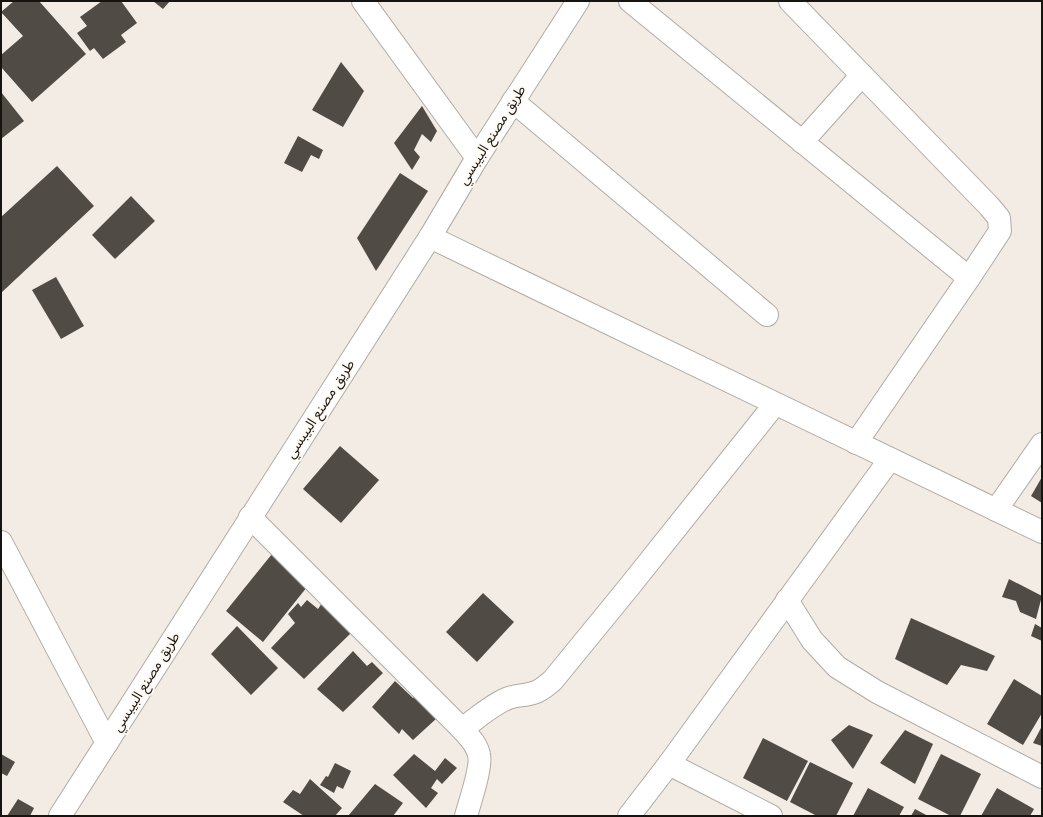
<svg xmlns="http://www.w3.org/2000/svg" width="1043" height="817" viewBox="0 0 1043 817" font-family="'Times New Roman','Noto Sans Arabic',serif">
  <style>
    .building { fill: #504b44 }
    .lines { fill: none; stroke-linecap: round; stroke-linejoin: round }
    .minor-casing { stroke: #b1aba3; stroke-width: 24 }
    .major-casing { stroke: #b1aba3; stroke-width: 24 }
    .minor { stroke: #fff; stroke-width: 22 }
    .major { stroke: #fff; stroke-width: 22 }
    .labels { text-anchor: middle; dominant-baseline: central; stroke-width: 4; stroke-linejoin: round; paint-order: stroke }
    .street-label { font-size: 14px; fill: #161411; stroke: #fff9f3 }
  </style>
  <rect width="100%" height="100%" fill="#f3ece4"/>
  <g class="building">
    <polygon points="14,1 39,1 86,54 32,102 1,67 1,55 23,36 1,12"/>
    <polygon points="102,1 121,1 137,23 121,35 126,42 103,59 94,48 90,51 77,33 87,26 80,17"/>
    <polygon points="153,1 170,1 163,9"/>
    <polygon points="341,62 364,91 343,127 312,110"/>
    <polygon points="1,92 24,121 1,139"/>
    <polygon points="422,106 437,131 431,142 422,134 414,150 420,157 412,170 394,143"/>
    <polygon points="298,136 323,150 319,159 311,155 302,172 284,163"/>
    <polygon points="57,166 94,206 1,293 1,217"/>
    <polygon points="400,173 428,191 376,271 357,238"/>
    <polygon points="131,196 155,221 115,259 92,235"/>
    <polygon points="56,277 84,326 61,339 32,290"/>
    <polygon points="340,446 379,480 341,523 303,489"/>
    <polygon points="1042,477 1042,503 1031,496"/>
    <polygon points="276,549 311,582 263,642 226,611"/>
    <polygon points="1009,579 1042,596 1036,619 1020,612 1016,601 1002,597"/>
    <polygon points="483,593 514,622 477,662 446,632"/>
    <polygon points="307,600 318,609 324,600 353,631 304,679 271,648 295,623 288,614 298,603 301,607"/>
    <polygon points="911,618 995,656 987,671 961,665 947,685 895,659"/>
    <polygon points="1035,624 1042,628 1042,641 1031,636"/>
    <polygon points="237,626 278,668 251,695 211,654"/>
    <polygon points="353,651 367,666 372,662 383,673 343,712 317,689"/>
    <polygon points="1014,679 1042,696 1042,713 1023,745 987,724"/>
    <polygon points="395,681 413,698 418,693 429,704 425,708 437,718 413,740 402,729 399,734 372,707"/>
    <polygon points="849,725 873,735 853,769 831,740"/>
    <polygon points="1042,726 1042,746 1033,743"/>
    <polygon points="905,730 933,744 915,784 880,763"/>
    <polygon points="763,738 808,761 787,801 743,778"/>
    <polygon points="1,754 15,762 7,776 1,773"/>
    <polygon points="414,754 435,771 445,758 457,768 442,784 437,779 431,788 438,793 426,808 393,775"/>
    <polygon points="941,754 981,774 960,816 951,816 918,799"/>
    <polygon points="810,762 853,783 836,816 817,816 790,802"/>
    <polygon points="335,763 351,771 343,789 337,786 334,793 320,785 326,776 328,777"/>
    <polygon points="310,779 342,808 335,816 304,816 283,802 293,790 300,794"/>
    <polygon points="375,784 403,803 393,816 348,816"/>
    <polygon points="868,788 904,807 899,816 853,816"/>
    <polygon points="997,788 1034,809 1030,816 981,816"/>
    <polygon points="18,799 34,808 30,816 7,816"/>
    <polygon points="915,809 928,816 911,816"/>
  </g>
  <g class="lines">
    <g class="minor-casing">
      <g id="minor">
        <polyline points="363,1 477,158"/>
        <polyline points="630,1 969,278"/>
        <polyline points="790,1 989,206 999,218 1000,231 969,278 856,443"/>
        <polyline points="513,101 767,315"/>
        <polyline points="802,142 862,75"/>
        <polyline points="430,237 1042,532"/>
        <polyline points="996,510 1042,444"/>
        <path d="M250,517L462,729C469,737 477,744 479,755C482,766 470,802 466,816"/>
        <polyline points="1,542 107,743"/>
        <polyline points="787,600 812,640 837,667 877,692 1042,777"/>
        <path d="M462,729C476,719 490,706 506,699C515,695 524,696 533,693C541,691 547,685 553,680L629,587L775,404"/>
        <polyline points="669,764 771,816"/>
        <polyline points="629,816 669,764 890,459"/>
      </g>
    </g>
    <g class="major-casing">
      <polyline id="major" points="60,816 430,237 477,158 578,1"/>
    </g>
    <use href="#minor" class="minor"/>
    <use href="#major" class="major"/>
  </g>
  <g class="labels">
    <g class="street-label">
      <text transform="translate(492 135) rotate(-58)">طريق مصنع البيبسي</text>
      <text transform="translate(320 409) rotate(-57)">طريق مصنع البيبسي</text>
      <text transform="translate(146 682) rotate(-58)">طريق مصنع البيبسي</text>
    </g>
  </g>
  <rect width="1043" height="817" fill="none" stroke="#161411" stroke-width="4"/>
</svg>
